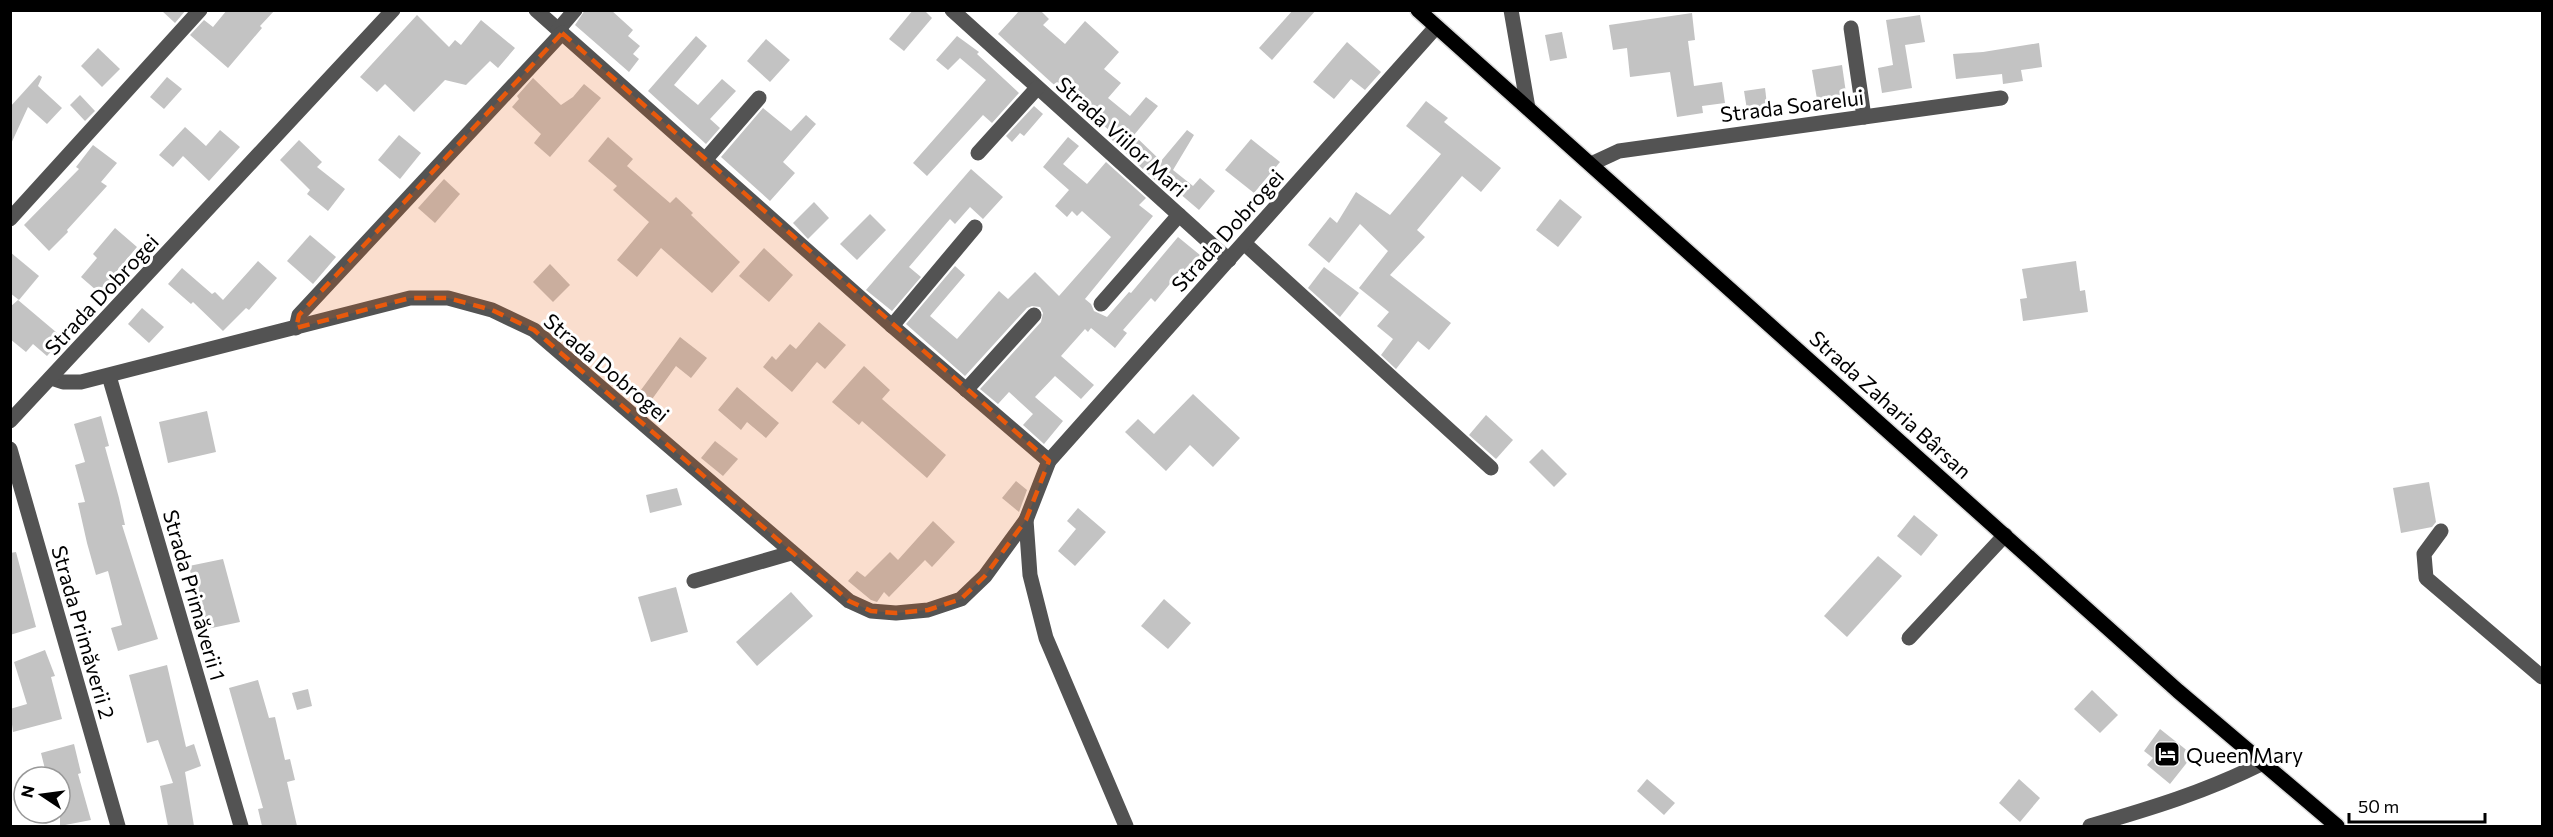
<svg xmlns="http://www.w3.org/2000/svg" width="2553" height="837" viewBox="0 0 2553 837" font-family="Commissioner,sans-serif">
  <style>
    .building { fill: #c3c3c3 }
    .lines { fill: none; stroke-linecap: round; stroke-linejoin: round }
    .major-casing { stroke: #dbdbdb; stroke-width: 18 }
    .minor { stroke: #535353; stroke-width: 15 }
    .major { stroke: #000; stroke-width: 15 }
    .marked { fill: #e8590c; fill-opacity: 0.2; stroke: #e8590c; stroke-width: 4.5; stroke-dasharray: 12 8; stroke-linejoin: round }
    .labels { text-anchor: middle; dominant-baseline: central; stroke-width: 6; stroke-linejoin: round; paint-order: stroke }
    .street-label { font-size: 21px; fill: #000; stroke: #fff }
    .poi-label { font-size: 21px; fill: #000; stroke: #fff; text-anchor: start }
  </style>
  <rect width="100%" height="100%" fill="#fff"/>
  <g class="building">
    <polygon points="161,10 186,10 175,23"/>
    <polygon points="227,10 275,10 260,26 262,28 228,68 190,35 204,20 213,27"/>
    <polygon points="585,10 611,10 633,30 628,36 640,46 633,54 639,59 629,72 575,25"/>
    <polygon points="913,10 924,10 932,18 904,51 889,39"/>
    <polygon points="1020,10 1040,10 1049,19 1043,25 1065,44 1085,21 1119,52 1104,69 1121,83 1108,98 1130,116 1146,97 1158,106 1134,135 1161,161 1187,130 1194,135 1173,170 1193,186 1200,178 1215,191 1199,210 1172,187 1169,191 1159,184 1119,147 1111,139 1115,135 1052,83 998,34"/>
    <polygon points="1293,10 1316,10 1272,60 1259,48"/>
    <polygon points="1692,13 1695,40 1688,41 1694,86 1722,82 1725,103 1702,106 1703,113 1677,117 1670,72 1630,77 1627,48 1613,50 1609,25"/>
    <polygon points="417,15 449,47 455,40 461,45 481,20 515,48 498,68 490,61 466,85 445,80 414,112 385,84 377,92 360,77"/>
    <polygon points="1920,15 1925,42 1905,45 1912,88 1882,93 1878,68 1893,65 1886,20"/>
    <polygon points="1562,32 1567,58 1550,61 1545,35"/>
    <polygon points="696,36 707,46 674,85 698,105 722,79 736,91 710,119 720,128 706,144 648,91"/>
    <polygon points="957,36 979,52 977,54 1019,93 992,123 983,115 927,176 913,163 986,80 960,58 948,70 936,60"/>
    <polygon points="766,39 790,60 770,82 747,61"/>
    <polygon points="1347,42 1381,72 1365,90 1351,79 1334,99 1313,82"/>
    <polygon points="2039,43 2042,67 2021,70 2023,81 2003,84 2002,74 1956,79 1953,54 1983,52"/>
    <polygon points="98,48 120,69 102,87 81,66"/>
    <polygon points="1842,65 1847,100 1818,105 1812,70"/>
    <polygon points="39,75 42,77 38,86 62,108 47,124 28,107 10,146 10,107"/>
    <polygon points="167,77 182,89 164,109 150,97"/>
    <polygon points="533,78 561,105 573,97 584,84 601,98 550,157 534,143 541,134 512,107 519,99 517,96"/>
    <polygon points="1765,88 1768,113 1748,116 1744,91"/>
    <polygon points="80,95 95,111 85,121 70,105"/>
    <polygon points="1426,101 1448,118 1444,122 1501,168 1481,192 1462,176 1417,230 1425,237 1390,275 1451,323 1429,350 1418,341 1396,369 1381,355 1393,339 1377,326 1389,312 1359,288 1388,251 1360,224 1329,263 1308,245 1330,217 1337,223 1356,192 1390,215 1441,154 1406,126"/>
    <polygon points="1034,106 1043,114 1024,136 1020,133 1012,142 1006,136"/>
    <polygon points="763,108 791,131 806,115 816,124 783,162 795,173 770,201 721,157"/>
    <polygon points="185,127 206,146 220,130 240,147 209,181 183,156 173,167 159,155"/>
    <polygon points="399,135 421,153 400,179 378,160"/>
    <polygon points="608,137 633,159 627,166 670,203 676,197 693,213 691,215 740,262 712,293 661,248 637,277 617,260 649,222 613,190 617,186 588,161"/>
    <polygon points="1068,137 1079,146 1063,164 1087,184 1106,162 1146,198 1139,205 1153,216 1085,299 1091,304 1094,311 1107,317 1129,292 1131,293 1178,237 1200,255 1187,272 1183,268 1155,302 1151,298 1123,330 1127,333 1115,348 1091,328 1088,332 1085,329 1061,356 1094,385 1081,399 1055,376 1035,397 1063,421 1044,444 1023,425 1033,414 1009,392 998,404 980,389 1041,322 1043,313 1040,307 1032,306 1027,308 965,376 906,324 955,266 965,275 930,316 957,339 999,291 1008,299 1035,272 1059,296 1111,237 1082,211 1077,216 1072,211 1067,217 1055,206 1069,190 1043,167"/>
    <polygon points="1251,139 1280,162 1254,193 1225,170"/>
    <polygon points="299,140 322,162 317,167 345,189 328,211 307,194 310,190 280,160"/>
    <polygon points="93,145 117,163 101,182 107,186 67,230 68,232 49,251 24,225 79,169 76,167"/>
    <polygon points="971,169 1003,197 983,219 970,207 955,224 950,219 909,267 921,277 892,311 866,290"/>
    <polygon points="444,179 460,194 435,223 418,208"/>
    <polygon points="1560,199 1582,217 1558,247 1536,230"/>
    <polygon points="814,202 829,218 808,239 793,223"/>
    <polygon points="870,214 886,230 857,260 840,244"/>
    <polygon points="115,228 137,247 111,278 116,282 104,297 81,277 97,258 93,254"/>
    <polygon points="310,235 336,257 313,284 287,261"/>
    <polygon points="764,248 793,275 769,302 739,276"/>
    <polygon points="10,252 39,276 19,300 10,293"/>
    <polygon points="258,261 277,278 249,310 246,308 223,331 193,302 191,304 168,284 182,268 212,294 215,292 223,300"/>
    <polygon points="2076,261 2080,291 2085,290 2088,312 2023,321 2020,299 2027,298 2022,269"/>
    <polygon points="550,264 570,285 553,302 533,282"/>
    <polygon points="1324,267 1359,293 1340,317 1308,288"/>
    <polygon points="18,300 63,338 47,356 33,344 26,352 10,339 10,307"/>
    <polygon points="142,308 164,327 149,343 128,324"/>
    <polygon points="819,322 846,345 825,369 817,362 792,392 763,367 772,356 776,360 790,344 796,349"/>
    <polygon points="680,337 707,358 691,378 676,366 650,402 638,394"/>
    <polygon points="864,366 890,390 882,399 946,455 927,478 862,421 859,425 832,402"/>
    <polygon points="737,387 779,423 766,438 747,422 741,430 718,410"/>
    <polygon points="1193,394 1240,438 1213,467 1190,445 1166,471 1125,432 1138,419 1154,434"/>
    <polygon points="207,411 216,452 168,463 159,422"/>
    <polygon points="1486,415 1513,440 1496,459 1469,435"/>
    <polygon points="101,416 109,446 105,447 119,498 125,525 122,525 158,639 118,651 111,628 122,625 108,571 96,575 87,543 78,503 85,502 75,465 85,462 74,424"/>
    <polygon points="715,441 738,459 723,476 701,458"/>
    <polygon points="1542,449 1567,474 1554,487 1529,462"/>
    <polygon points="1016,481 1027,490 1019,512 1002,498"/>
    <polygon points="2429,482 2436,522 2432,527 2401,533 2393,488"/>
    <polygon points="677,488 682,505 650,513 646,495"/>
    <polygon points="1078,508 1106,532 1075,566 1058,551 1076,529 1067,521"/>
    <polygon points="1914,515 1938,535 1921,556 1897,536"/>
    <polygon points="933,521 955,542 932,567 925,560 889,597 884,592 877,602 871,600 848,581 857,571 865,577 890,552 898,560"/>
    <polygon points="16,552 36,627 10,635 10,553"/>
    <polygon points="1878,556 1902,576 1847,637 1824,616"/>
    <polygon points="223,559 240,622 207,629 198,586 194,587 189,566"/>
    <polygon points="676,587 688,632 651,642 638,597"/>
    <polygon points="791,592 813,616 757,666 736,642"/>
    <polygon points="1164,599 1191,623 1168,649 1141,626"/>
    <polygon points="45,650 55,676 51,677 62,719 13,732 10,709 27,704 14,662"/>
    <polygon points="167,665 186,747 194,744 201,766 185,772 194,826 168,826 160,786 173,783 158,740 147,743 129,675"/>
    <polygon points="258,680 269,718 275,717 285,760 290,759 295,780 287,782 297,826 262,826 258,809 263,808 229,688"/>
    <polygon points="308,689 312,706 297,710 292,693"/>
    <polygon points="2092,690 2118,715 2100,733 2074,709"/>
    <polygon points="2160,729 2189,752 2185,757 2189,760 2170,784 2147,765 2153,758 2144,751"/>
    <polygon points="74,744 81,773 78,774 91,820 60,826 60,777 47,777 41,753"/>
    <polygon points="1647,779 1675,803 1664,815 1637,791"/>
    <polygon points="2019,779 2040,798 2020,822 1999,803"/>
  </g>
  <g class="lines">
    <g class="major-casing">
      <polyline id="major" points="1418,10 2178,691 2337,826"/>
    </g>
    <g class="minor">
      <polyline points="536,10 892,326 1049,461"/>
      <polyline points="952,10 1229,260"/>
      <polyline points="1511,10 1528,108"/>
      <polyline points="1851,28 1864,117"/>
      <polyline points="558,30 575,10"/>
      <polyline points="978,153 1037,88"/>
      <polyline points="705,160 759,98"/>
      <polyline points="1591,164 1619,151 2001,98"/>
      <polyline points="10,219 200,10"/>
      <polyline points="1244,243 1491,468"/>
      <polyline points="1101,304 1179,215"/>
      <polyline points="892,326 975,227"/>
      <polyline points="296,328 299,315 562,33"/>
      <polyline points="109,376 241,826"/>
      <polyline points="51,378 63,382 81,382 410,298 448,298 492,310 534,330 849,601 871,611 896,613 928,610 961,599 985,576 1026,520 1049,461 1436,27"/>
      <polyline points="966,390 1034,315"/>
      <polyline points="10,421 393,10"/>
      <polyline points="10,449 118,826"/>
      <polyline points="1026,520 1030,575 1046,638 1126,826"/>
      <polyline points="2441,531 2424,554 2426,578 2542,677"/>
      <polyline points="694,581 791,553"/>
      <polyline points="1909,638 2005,535"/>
      <path d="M2090,826C2152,808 2205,792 2263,763"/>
    </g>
    <use href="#major" class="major"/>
  </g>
  <path class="marked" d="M562,33L1049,461L1026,520L985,576L961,599L928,610L896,613L871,611L849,601L534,330L492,310L448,298H410L296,328L299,315Z"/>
  <defs>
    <g id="hotel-square" transform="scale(1.35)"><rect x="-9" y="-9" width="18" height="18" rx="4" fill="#000" stroke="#fff"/><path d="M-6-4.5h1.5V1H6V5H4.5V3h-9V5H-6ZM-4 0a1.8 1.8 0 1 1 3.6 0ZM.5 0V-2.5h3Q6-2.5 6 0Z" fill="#fff"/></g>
  </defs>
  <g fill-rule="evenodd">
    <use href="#hotel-square" x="2167" y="754"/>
  </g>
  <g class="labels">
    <g class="street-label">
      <text transform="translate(1792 105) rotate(-7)">Strada Soarelui</text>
      <text transform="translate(1122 136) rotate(42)">Strada Viilor Mari</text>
      <text transform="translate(1227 230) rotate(-48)">Strada Dobrogei</text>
      <text transform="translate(101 294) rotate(-47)">Strada Dobrogei</text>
      <text transform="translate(607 367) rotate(40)">Strada Dobrogei</text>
      <text transform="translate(1891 404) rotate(42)">Strada Zaharia Bârsan</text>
      <text transform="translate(195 595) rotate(74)">Strada Primăverii 1</text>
      <text transform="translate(84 632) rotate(74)">Strada Primăverii 2</text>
    </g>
    <g class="poi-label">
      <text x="2186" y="754">Queen Mary</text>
    </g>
  </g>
  <rect width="2553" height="837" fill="none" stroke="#000000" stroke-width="24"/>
  <g transform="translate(42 795) rotate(283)"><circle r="28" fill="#ffffff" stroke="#999999" stroke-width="1.5"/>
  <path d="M0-4.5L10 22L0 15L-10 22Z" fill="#000000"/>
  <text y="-9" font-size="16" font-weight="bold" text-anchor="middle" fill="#000000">N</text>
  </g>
  <path d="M2349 813v9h136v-9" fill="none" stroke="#000000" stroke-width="3"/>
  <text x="2358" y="813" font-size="18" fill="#000000" stroke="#ffffff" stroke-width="4.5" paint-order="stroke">50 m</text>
</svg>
